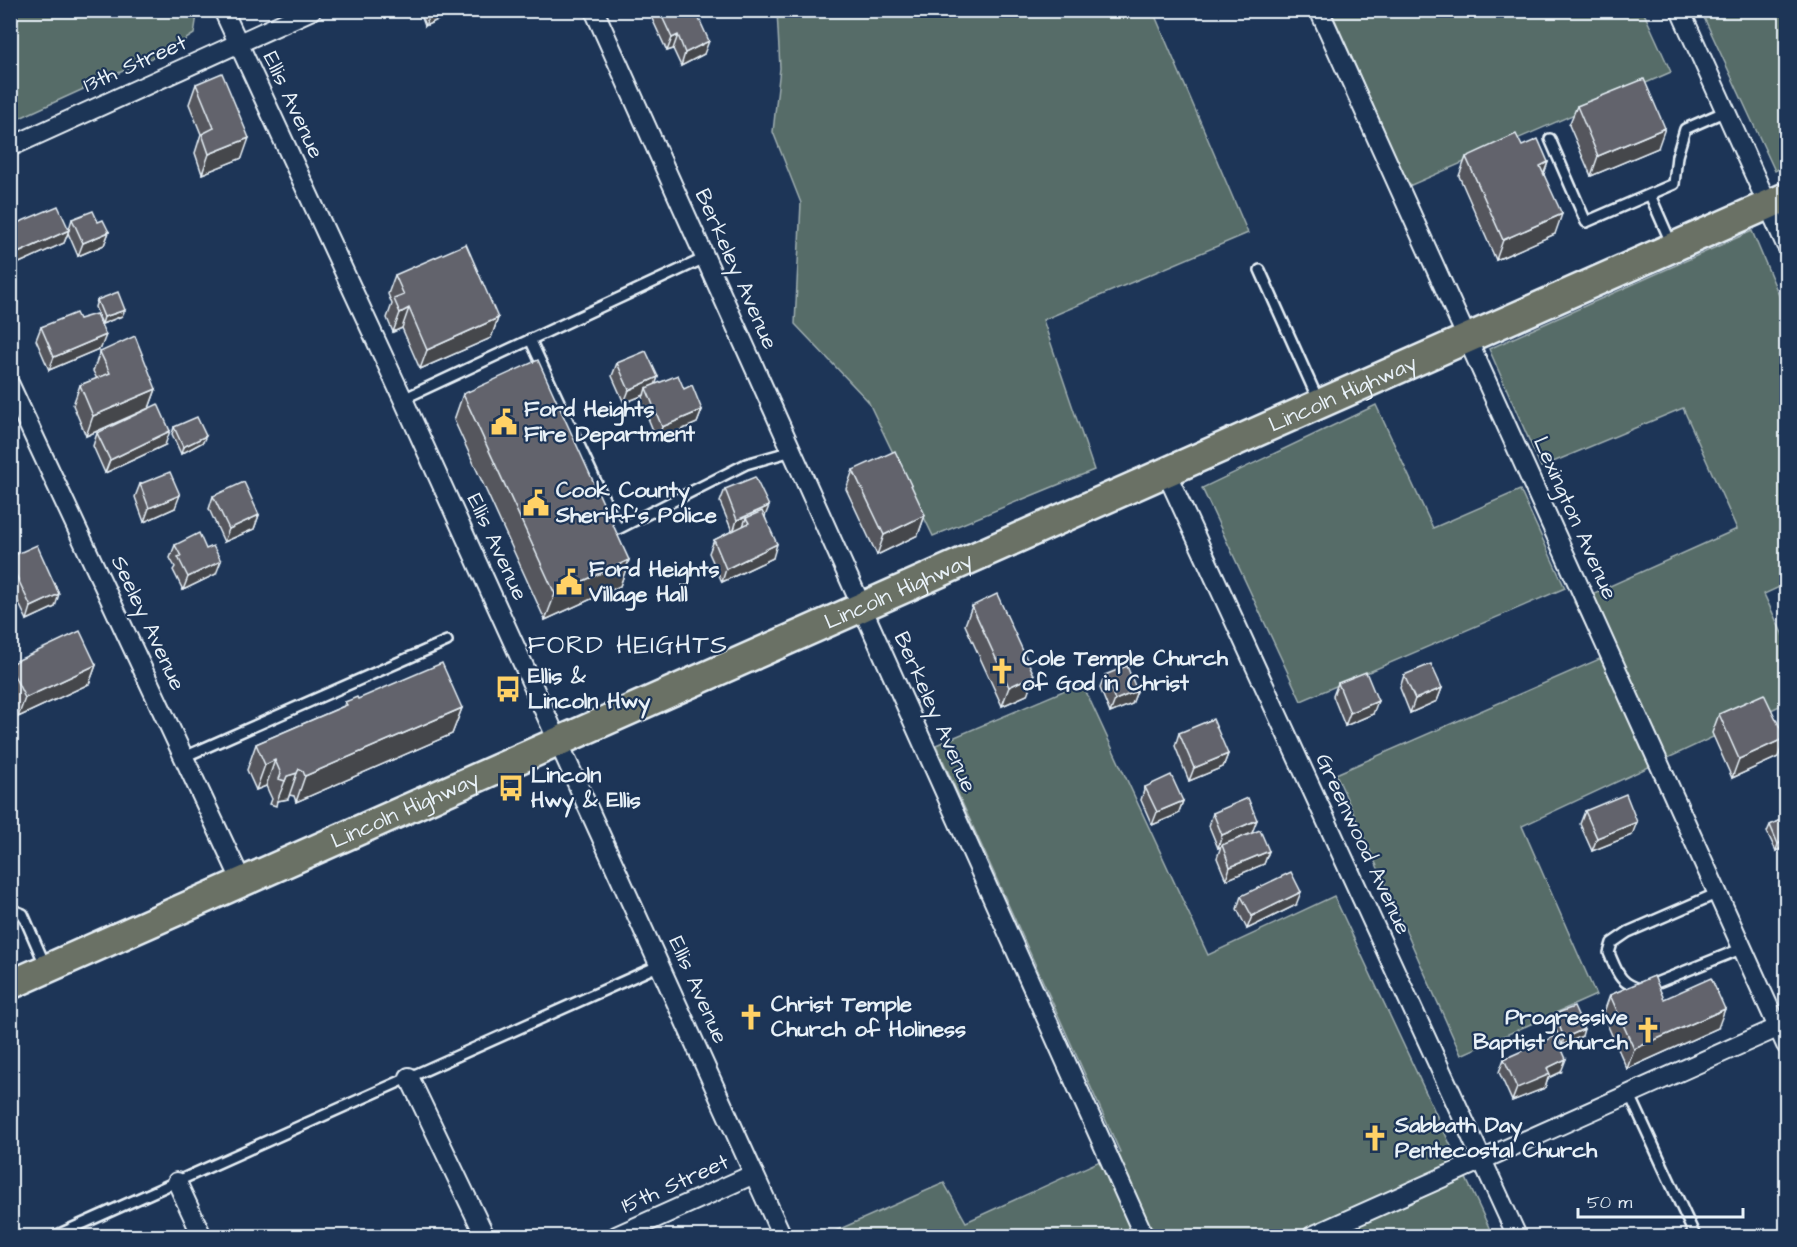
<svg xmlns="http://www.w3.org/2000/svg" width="1797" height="1247" viewBox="0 0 1797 1247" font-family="'Architects Daughter',sans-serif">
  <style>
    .green { fill: #566c68; stroke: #9faeb0; stroke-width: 1.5 }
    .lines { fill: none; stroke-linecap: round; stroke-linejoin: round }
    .service-casing { stroke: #e8f1f8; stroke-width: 14 }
    .minor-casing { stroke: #e8f1f8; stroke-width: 22 }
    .primary-casing { stroke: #e8f1f8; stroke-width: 33 }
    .service { stroke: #1d3557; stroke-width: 9 }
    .minor { stroke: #1d3557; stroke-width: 18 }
    .primary { stroke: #6a7165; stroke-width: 28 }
    .wall { fill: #54565d; stroke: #e8f1f8; stroke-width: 1.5 }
    .shaded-wall { fill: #45464c; stroke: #e8f1f8; stroke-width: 1.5 }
    .building { fill: #62646c; stroke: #e8f1f8; stroke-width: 1.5 }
    .labels { text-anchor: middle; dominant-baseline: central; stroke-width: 4.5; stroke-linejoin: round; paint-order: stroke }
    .street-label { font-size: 22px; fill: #e8f1f8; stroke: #1d3557 }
    .poi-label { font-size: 22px; font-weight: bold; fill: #e8f1f8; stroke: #1d3557; text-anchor: start }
    .quarter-label { font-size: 26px; letter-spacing: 1.5px; fill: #e8f1f8; stroke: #1d3557 }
  </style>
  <rect width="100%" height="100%" fill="#1d3557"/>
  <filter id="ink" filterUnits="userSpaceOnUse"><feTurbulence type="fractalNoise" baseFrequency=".0167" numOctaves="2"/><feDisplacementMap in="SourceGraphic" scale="12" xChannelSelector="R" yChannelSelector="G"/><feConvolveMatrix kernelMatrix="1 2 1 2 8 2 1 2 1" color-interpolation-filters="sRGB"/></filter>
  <g filter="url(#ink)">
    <g class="green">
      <polygon points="194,10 197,15 194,34 169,50 11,122 11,11"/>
      <polygon points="777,11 1153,11 1248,233 1043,320 1094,470 933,536 868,401 795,324 801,203 773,132 780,68"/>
      <polygon points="1331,11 1643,11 1671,72 1409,186"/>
      <polygon points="1701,11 1786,11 1786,165 1775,171"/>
      <polygon points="1752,231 1786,312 1786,584 1764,594 1786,642 1786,703 1522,826 1596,995 1461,1055 1336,774 1602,658 1574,602 1737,529 1683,408 1541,467 1489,349"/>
      <polygon points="1376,405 1433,528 1520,490 1565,588 1301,701 1202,488"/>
      <polygon points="1082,683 1208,955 1334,896 1493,1236 824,1236 944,1183 966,1222 1120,1152 936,745"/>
    </g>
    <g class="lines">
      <g class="service-casing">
        <g id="service">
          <polyline points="1550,139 1586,222 1674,184 1677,156 1685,129 1726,111"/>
          <polyline points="1650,195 1672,245"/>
          <polyline points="1260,270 1319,402"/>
          <polyline points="530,339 618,529 746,464 792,451"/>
          <polyline points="403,399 705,258"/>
          <polyline points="184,757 447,641"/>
          <path d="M1718,893L1628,932L1612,943L1609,953C1617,971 1619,984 1641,989L1743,948"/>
          <polyline points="10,909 23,914 46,967"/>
          <polyline points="1630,1095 1695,1236"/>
          <polyline points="55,1236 660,965"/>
        </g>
      </g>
      <g class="minor-casing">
        <g id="minor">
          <polyline points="223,10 403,399 782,1236"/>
          <polyline points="594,10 1144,1236"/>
          <polyline points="1319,10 1786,1045"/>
          <polyline points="1680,10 1786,245"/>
          <polyline points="10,147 312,10"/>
          <polyline points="10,385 242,882"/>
          <polyline points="1166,472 1517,1236"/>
          <polyline points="409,1077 485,1236"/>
          <polyline points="177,1182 202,1236"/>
          <polyline points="616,1236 754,1174"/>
          <polyline points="1312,1236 1786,1024"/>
        </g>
      </g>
      <g class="primary-casing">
        <g id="primary">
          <path id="s1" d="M10,985L1786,197"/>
        </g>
      </g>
      <use href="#service" class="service"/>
      <use href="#minor" class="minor"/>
      <use href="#primary" class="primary"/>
    </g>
    <g class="wall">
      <polygon points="419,10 458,10 425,26"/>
      <polygon points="648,10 695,10 704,54 681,66 673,49 667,51"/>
      <polygon points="196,84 242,158 202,174 195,153 201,134 189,104"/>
      <polygon points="1577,106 1658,148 1591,176 1569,125"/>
      <polygon points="1522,146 1548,162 1544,174 1555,234 1496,260 1459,176 1466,157"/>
      <polygon points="72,219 98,222 109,232 104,245 78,256 68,233 64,243 10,267 10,226 69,229"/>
      <polygon points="395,275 498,318 491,338 420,369 402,328 393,332 387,318 392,304 388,294"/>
      <polygon points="97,300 122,316 102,324 95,307"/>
      <polygon points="79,319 101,348 49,370 36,340 41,327"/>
      <polygon points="100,352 156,389 149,408 86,436 73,405 80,385 97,379 93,371"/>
      <polygon points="617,363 658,377 655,384 684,389 702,410 697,423 657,440 641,401 644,395 624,403 612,376"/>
      <polygon points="463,394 629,560 620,586 545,620 454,420"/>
      <polygon points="174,427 203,442 181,454 172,434"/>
      <polygon points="97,433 165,445 105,473 93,446"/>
      <polygon points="853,470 925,515 918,535 877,555 846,489"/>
      <polygon points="140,484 175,508 144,522 135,497"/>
      <polygon points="725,489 765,516 773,558 722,582 709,553 714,540 732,531 720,502"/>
      <polygon points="213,496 259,515 254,529 224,542 209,509"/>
      <polygon points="175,545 216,574 183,590 173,570 175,567 170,558"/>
      <polygon points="10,557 55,607 27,620 10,585"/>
      <polygon points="972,606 1027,695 1002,706 965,625"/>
      <polygon points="10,664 96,665 89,684 18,717 10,701"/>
      <polygon points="1105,675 1137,691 1132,704 1110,713 1100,688"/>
      <polygon points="1404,675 1442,688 1437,701 1410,713 1400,688"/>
      <polygon points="1338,683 1373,714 1345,726 1333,696"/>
      <polygon points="358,699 462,708 452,734 296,802 294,796 289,795 288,799 277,801 276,806 270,804 272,799 266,786 256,790 247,770 256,744 344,706 345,702"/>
      <polygon points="1719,714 1785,738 1778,757 1732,778 1712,733"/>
      <polygon points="1179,733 1228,754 1223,767 1189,781 1175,746"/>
      <polygon points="1145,787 1183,801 1178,814 1152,825 1141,800"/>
      <polygon points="1585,811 1632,835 1592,851 1580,824"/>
      <polygon points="1213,813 1252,833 1269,851 1264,864 1226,880 1217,858 1221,846 1218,848 1209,826"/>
      <polygon points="1786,817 1786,846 1776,851 1767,832 1770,825"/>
      <polygon points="1241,896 1296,905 1247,929 1237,909"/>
      <polygon points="1610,995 1664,999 1718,1028 1627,1069 1603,1015"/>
      <polygon points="1555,1014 1582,1036 1562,1045 1553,1021"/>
      <polygon points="1504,1059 1561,1072 1548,1078 1545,1088 1512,1101 1499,1072"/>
    </g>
    <g class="shaded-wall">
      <polygon points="435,10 458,10 425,26 430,13"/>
      <polygon points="678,35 673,49 667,51 672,38"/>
      <polygon points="709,41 704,54 681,66 685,53"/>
      <polygon points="1665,128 1658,148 1591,176 1598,156"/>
      <polygon points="249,138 242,158 202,174 209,154"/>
      <polygon points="1548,162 1541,181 1540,166"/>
      <polygon points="1562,214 1555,234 1496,260 1503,240"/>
      <polygon points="69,230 64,243 10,267 11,256"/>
      <polygon points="109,232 104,245 78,256 83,243"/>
      <polygon points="409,308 402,328 393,332 400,313"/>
      <polygon points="125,310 122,316 102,324 104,317"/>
      <polygon points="498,318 491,338 420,369 427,350"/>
      <polygon points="106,335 101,348 49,370 54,357"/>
      <polygon points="658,377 653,391 646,388 644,395 624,403 629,390"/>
      <polygon points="156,389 149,408 86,436 93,416"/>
      <polygon points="702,410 697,423 657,440 662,427"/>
      <polygon points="170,431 165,445 105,473 110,460"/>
      <polygon points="206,436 203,442 181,454 183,447"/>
      <polygon points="180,495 175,508 144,522 149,508"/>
      <polygon points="769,506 764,519 746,518 742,529 733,533 737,520"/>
      <polygon points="259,515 254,529 224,542 229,529"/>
      <polygon points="925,515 918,535 877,555 884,535"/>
      <polygon points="777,544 773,558 722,582 726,569"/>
      <polygon points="629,560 620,586 545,620 555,594"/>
      <polygon points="221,561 216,574 183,590 188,577"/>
      <polygon points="59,594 55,607 27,620 31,607"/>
      <polygon points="96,665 89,684 18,717 25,698"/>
      <polygon points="1034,675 1027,695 1002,706 1009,687"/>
      <polygon points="1442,688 1437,701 1410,713 1415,699"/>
      <polygon points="1137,691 1132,704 1110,713 1115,700"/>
      <polygon points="1378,701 1373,714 1345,726 1350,713"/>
      <polygon points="462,708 452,734 296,802 305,776"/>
      <polygon points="1785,738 1778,757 1732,778 1739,759"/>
      <polygon points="1228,754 1223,767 1189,781 1194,768"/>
      <polygon points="275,760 266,786 256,790 265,765"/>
      <polygon points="297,773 288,799 277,801 287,776"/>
      <polygon points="1183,801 1178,814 1152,825 1157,812"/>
      <polygon points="1257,820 1252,833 1218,848 1222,835"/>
      <polygon points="1637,822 1632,835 1592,851 1597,838"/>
      <polygon points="1786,840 1786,846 1776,851 1778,844"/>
      <polygon points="1269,851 1264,864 1226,880 1230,867"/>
      <polygon points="1301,892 1296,905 1247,929 1252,916"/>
      <polygon points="1725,1009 1718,1028 1627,1069 1634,1049"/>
      <polygon points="1584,1029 1582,1036 1562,1045 1564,1038"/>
      <polygon points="1566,1059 1561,1072 1548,1078 1545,1088 1512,1101 1517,1088 1547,1068"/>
    </g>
    <g class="building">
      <polygon points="659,10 695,10 709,41 685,53 678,35 672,38"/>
      <polygon points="222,73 249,138 209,154 202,134 214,128 196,84"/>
      <polygon points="1644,79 1665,128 1598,156 1577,106"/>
      <polygon points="1516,134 1522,146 1538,139 1548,162 1540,166 1562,214 1503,240 1466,157"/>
      <polygon points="58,206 69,230 11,256 10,226"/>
      <polygon points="93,211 98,222 103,220 109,232 83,243 72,219"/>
      <polygon points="466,244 498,318 427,350 409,308 400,313 394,299 404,295 395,275"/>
      <polygon points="118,292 125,310 104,317 97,300"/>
      <polygon points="76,313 79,319 96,314 106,335 54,357 41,327"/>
      <polygon points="135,336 156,389 93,416 80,385 110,373 100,352"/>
      <polygon points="646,351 658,377 629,390 617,363"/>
      <polygon points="538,360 629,560 555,594 463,394"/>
      <polygon points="678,375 684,389 692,385 702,410 662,427 646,388"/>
      <polygon points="158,404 170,431 110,460 97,433"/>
      <polygon points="197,417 206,436 183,447 174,427"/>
      <polygon points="895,451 925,515 884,535 853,470"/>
      <polygon points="170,472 180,495 149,508 140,484"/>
      <polygon points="755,477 769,506 737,520 725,489"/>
      <polygon points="244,482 259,515 229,529 213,496"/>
      <polygon points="762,511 777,544 726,569 714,540 749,523 746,518"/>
      <polygon points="199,533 206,549 213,546 221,561 188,577 178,557 181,556 175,545"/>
      <polygon points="37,545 59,594 31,607 10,562 10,557"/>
      <polygon points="997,594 1034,675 1009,687 972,606"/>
      <polygon points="80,631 96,665 25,698 10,667 10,664"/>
      <polygon points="442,663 462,708 305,776 303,771 299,769 297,773 287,776 285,781 279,779 281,774 275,760 265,765 256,744 347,705 345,702 357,697 358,699"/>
      <polygon points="1431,664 1442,688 1415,699 1404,675"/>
      <polygon points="1127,666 1137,691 1115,700 1105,675"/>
      <polygon points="1366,672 1378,701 1350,713 1338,683"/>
      <polygon points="1764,694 1785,738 1739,759 1719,714"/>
      <polygon points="1213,719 1228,754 1194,768 1179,733"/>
      <polygon points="1171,775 1183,801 1157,812 1145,787"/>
      <polygon points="1626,794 1637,822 1597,838 1585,811"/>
      <polygon points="1248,798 1257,820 1222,835 1213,813"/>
      <polygon points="1786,817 1786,840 1778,844 1770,825"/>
      <polygon points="1260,830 1269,851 1230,867 1222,845"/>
      <polygon points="1291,872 1301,892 1252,916 1241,896"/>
      <polygon points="1654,976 1664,999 1711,978 1725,1009 1634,1049 1610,995"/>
      <polygon points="1574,1007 1584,1029 1564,1038 1555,1014"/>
      <polygon points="1556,1036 1566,1059 1547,1068 1550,1074 1517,1088 1504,1059"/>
    </g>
  </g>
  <defs>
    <g id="civic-bare" transform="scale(2.07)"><path d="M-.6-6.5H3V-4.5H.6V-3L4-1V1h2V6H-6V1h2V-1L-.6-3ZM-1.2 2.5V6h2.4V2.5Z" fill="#ffd166" stroke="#1d3557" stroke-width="2.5" paint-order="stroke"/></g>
    <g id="church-bare" transform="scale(2.07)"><path d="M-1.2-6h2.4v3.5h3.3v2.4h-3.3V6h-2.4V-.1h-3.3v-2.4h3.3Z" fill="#ffd166" stroke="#1d3557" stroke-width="2.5" paint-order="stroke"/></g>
    <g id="bus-bare" transform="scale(2.07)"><path d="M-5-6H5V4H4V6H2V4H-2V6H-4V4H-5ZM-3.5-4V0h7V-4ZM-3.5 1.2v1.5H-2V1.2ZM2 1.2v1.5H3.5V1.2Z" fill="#ffd166" stroke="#1d3557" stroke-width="2.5" paint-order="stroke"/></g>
  </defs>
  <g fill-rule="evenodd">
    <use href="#civic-bare" x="504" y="422"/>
    <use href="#civic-bare" x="536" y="503"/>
    <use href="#civic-bare" x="569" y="582"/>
    <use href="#church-bare" x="1002" y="671"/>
    <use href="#bus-bare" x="508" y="689"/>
    <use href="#bus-bare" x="511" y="788"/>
    <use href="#church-bare" x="751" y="1017"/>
    <use href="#church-bare" x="1648" y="1030"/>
    <use href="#church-bare" x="1375" y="1138"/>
  </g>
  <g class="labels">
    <g class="street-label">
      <text transform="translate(135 64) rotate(-24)">13th Street</text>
      <text transform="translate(293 105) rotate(65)">Ellis Avenue</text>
      <text transform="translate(736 269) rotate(66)">Berkeley Avenue</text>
      <text stroke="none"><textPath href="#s1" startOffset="1458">Lincoln Highway</textPath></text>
      <text transform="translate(1575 518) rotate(66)">Lexington Avenue</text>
      <text transform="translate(497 547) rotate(65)">Ellis Avenue</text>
      <text stroke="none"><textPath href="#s1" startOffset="972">Lincoln Highway</textPath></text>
      <text transform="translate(148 623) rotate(65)">Seeley Avenue</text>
      <text transform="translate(935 712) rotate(66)">Berkeley Avenue</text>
      <text stroke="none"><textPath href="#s1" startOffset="432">Lincoln Highway</textPath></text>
      <text transform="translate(1363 844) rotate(65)">Greenwood Avenue</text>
      <text transform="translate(698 990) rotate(66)">Ellis Avenue</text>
      <text transform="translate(675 1184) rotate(-24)">15th Street</text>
    </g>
    <g class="poi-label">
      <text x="524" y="409">Ford Heights<tspan x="524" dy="25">Fire Department</tspan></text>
      <text x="556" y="490">Cook County<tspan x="556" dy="25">Sheriff's Police</tspan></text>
      <text x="589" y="569">Ford Heights<tspan x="589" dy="25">Village Hall</tspan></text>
      <text x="1022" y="658">Cole Temple Church<tspan x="1022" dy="25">of God in Christ</tspan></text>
      <text x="528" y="676">Ellis &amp;<tspan x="528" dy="25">Lincoln Hwy</tspan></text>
      <text x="531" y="775">Lincoln<tspan x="531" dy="25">Hwy &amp; Ellis</tspan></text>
      <text x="771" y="1004">Christ Temple<tspan x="771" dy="25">Church of Holiness</tspan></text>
      <text x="1628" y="1017" text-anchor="end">Progressive<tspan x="1628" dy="25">Baptist Church</tspan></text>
      <text x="1395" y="1125">Sabbath Day<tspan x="1395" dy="25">Pentecostal Church</tspan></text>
    </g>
    <g class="quarter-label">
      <text x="628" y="645">FORD HEIGHTS</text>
    </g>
  </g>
  <rect width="1797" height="1247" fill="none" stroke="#1d3557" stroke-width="36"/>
  <rect x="18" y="18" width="1761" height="1211" fill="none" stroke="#e8f1f8" stroke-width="2" filter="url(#ink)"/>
  <path d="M1578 1208v9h165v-9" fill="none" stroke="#e8f1f8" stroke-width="3"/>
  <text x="1587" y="1208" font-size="18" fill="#e8f1f8" stroke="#1d3557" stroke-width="4.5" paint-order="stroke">50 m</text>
</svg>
